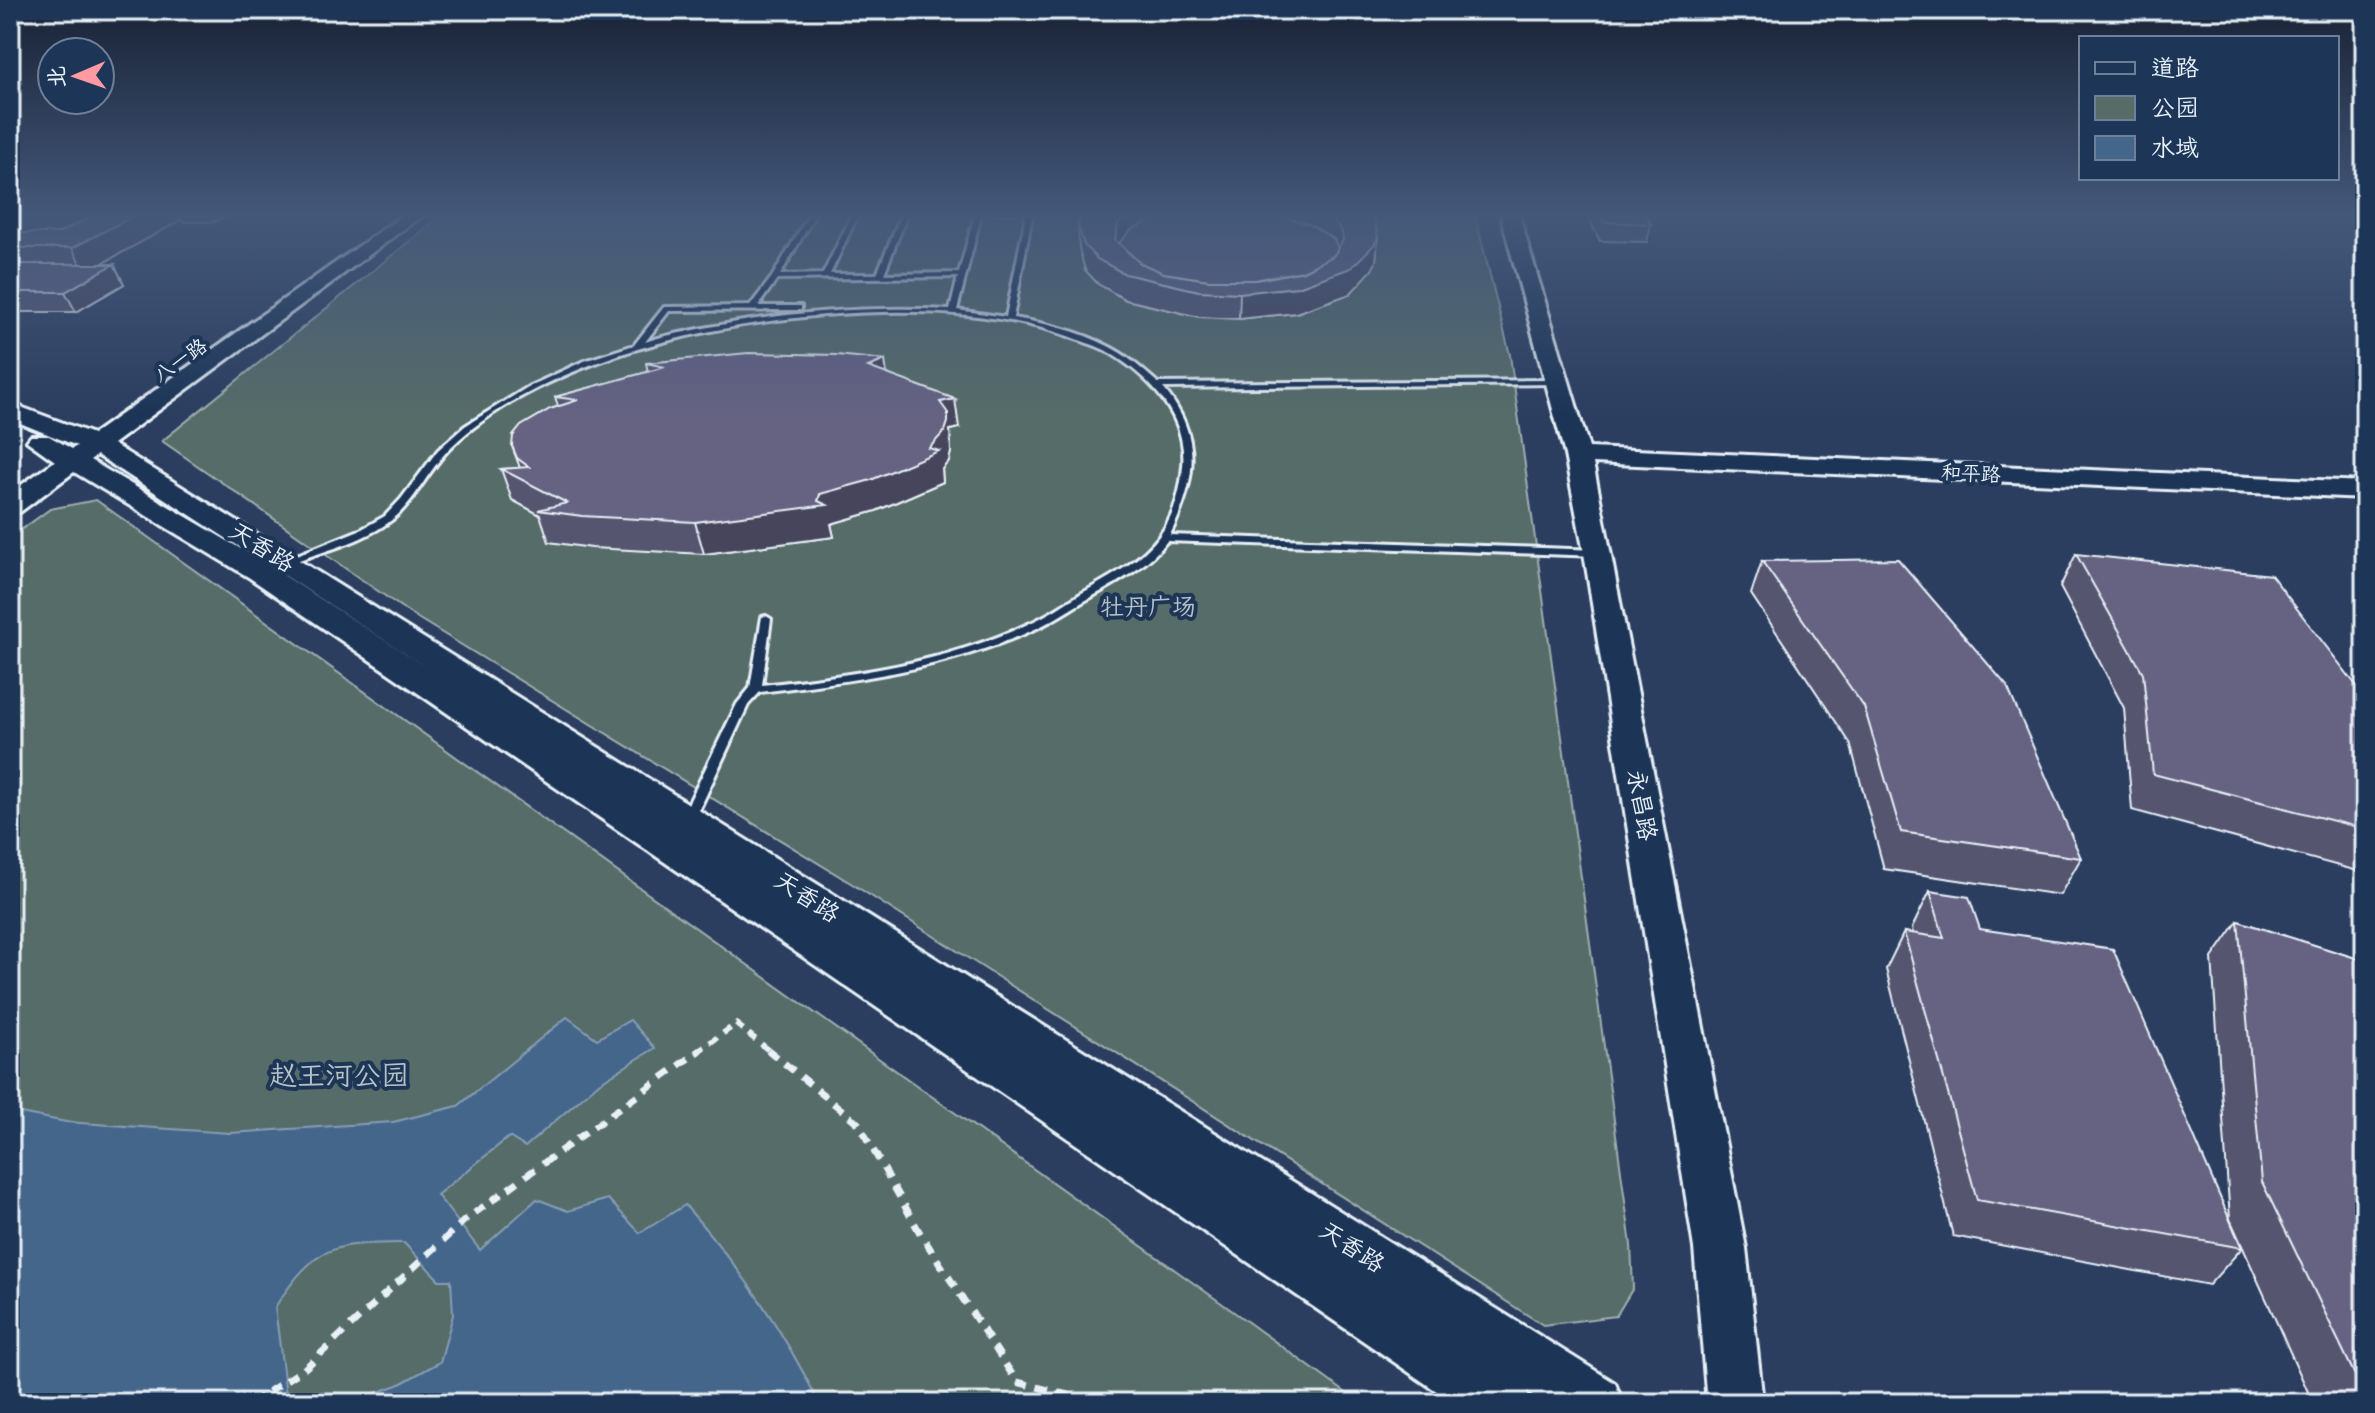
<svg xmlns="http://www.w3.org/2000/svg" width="2375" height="1413" viewBox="0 0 2375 1413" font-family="'Shantell Sans','LXGW WenKai TC',sans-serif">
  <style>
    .green { fill: #576c67; stroke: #a0aeb0; stroke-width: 2 }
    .water { fill: #45668b; stroke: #869eb7; stroke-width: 2 }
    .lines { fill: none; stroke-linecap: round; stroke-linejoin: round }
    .service-casing { stroke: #e8f1f8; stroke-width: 6 }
    .secondary-casing { stroke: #e8f1f8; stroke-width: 6 }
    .path-far1 { stroke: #e8f1f8; stroke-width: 6; stroke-dasharray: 9 7; stroke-linecap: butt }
    .path { stroke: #e8f1f8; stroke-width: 7; stroke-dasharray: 12 9; stroke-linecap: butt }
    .service { fill: #1d3557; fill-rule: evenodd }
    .secondary { fill: #1d3557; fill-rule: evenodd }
    .wall { fill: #575470; stroke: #e8f1f8; stroke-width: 2 }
    .shaded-wall { fill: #47455b; stroke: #e8f1f8; stroke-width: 2 }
    .building { fill: #656282; stroke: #e8f1f8; stroke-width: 2 }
    .labels { text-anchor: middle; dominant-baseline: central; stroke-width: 8; stroke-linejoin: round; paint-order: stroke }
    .far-street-label { font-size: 20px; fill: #e8f1f8; stroke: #1d3557 }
    .street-label { font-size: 24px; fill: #e8f1f8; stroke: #1d3557 }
    .park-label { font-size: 24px; fill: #b5c2c5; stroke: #1d3557 }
    .near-park-label { font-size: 28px; fill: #b5c2c5; stroke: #1d3557 }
  </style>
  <rect width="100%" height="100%" fill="#2b3e60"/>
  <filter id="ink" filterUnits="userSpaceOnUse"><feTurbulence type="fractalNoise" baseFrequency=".0125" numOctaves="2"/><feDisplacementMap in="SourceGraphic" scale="16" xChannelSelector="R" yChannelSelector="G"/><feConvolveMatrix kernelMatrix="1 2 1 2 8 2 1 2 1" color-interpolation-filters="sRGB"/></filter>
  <g filter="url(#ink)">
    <g class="green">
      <polygon points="442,215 1475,215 1510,355 1631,1245 1633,1288 1616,1316 1543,1325 849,882 411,614 162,441"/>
      <polygon points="96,500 1234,1312 1360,1403 10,1403 10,538 50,509"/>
    </g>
    <path class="water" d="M567,1017L597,1039L630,1020L655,1048L599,1083L525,1147L509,1137L437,1195L480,1250L537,1199L568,1211L608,1199L640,1233L685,1205C741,1269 781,1326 819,1403H347L398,1385L440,1362L453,1315L451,1280H439L404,1243C331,1244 317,1244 275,1307L287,1403H10V1111L66,1122L230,1133L393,1122L458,1106Z"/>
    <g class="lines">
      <g class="service-casing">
        <path id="service" d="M809,215H815L780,275L823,274L852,215H858L830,274H877L901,215H907L884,274L959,273L975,215H981L957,310L1006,317L1026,215H1032L1013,318C1045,323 1079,331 1108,346C1127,355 1143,370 1158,383L1558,380L1562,382L1558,384L1163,388C1204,437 1196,481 1170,535L1598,550L1603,553L1598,556L1167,541C1146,568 1117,582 1088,599C1070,609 1053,621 1035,629C948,669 853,681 760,692L748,705L694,821L692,824H682L680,821L737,704L750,688L762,617L766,616L771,619L762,685C853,675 945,663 1028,624C1047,616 1064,604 1082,593C1141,560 1176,540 1183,466C1188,415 1147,374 1105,350C1093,344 1080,341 1068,336C952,295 778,312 659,343C592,360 502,397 452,446C429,468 417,499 393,519C363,543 321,551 286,565H278L277,563L362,529L385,516L401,499L438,450L465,426L528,387L584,361L634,345L664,307L750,306L772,277ZM958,277L950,310C865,306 782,312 699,329C681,333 662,336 645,342L669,311L801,310V306H758L777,279Z"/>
      </g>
      <g class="secondary-casing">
        <g id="secondary">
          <path d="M403,215H423L113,444L1615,1383L1623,1403H1544L1527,1391L1531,1403H1454L250,578L74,472L20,512L10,514V493L55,461L27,441L31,436H49L72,449L77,446L10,419V403L93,434ZM97,455L437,674L270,566L90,460Z"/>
          <polygon points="1501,215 1519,215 1589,448 2365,482 2365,498 1593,463 1746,1248 1763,1403 1707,1403 1694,1248 1584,553 1565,455"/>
        </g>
      </g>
      <polyline class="path-far1" points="697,1052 736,1024 771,1052"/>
      <g class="path">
        <polyline points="768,1050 858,1123 920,1233 1017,1382 1099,1403"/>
        <polyline points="251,1403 304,1369 465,1220 700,1050"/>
      </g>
      <use href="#service" class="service"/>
      <use href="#secondary" class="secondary"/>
    </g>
    <g class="wall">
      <polygon points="93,215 226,215 215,222 182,222 181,220 101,264 114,264 124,284 76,312 10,312 10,236 59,233"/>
      <polygon points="1080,215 1097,215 1097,219 1102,215 1372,215 1378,237 1376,262 1372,270 1350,294 1296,313 1239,319 1199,317 1126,300 1098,284 1085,270 1079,248 1078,224"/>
      <polygon points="1587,215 1646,215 1651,224 1647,242 1600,241"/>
      <polygon points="646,363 887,373 959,428 950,430 951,452 949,461 942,469 943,482 876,511 831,524 834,537 704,554 592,548 549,542 540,515 512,500 501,469 520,468 512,446 558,406 555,397 648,372"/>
      <polygon points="2076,554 2365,702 2365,873 2132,810 2124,708 2060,587"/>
      <polygon points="1762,561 2081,858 2060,895 1884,869 1850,743 1751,594"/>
      <polygon points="1930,891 1980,929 2242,1248 2209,1285 1953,1236 1886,969 1904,932 1913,934 1912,928"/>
      <polygon points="2238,921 2365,961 2365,1403 2313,1403 2230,1219 2212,958"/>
    </g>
    <g class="shaded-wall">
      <polygon points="135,215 178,215 181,220 85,273 72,248"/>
      <polygon points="212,215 226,215 215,222"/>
      <polygon points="1128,215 1197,215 1119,249 1115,240 1118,224"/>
      <polygon points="1378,237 1376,262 1372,270 1350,294 1296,313 1239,319 1240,293"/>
      <polygon points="114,264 124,284 76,312 65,292"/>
      <polygon points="885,360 889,389 868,367"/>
      <polygon points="955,399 959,428 950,430 951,452 949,461 942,469 943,482 876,511 831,524 834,537 704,554 695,522 818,501 820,494 929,448 940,402"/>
    </g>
    <g class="building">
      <polygon points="95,215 135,215 72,248 10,248 10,236 16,233 59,233"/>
      <polygon points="1080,215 1095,215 1094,219 1098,219 1102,215 1128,215 1118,224 1115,240 1140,263 1164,273 1209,280 1255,280 1303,271 1333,256 1343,240 1342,232 1331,218 1326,215 1353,215 1355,216 1355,215 1372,215 1374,217 1378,237 1374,245 1351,268 1298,287 1240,293 1199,291 1125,274 1097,259 1084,245 1078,224"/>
      <polygon points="1176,215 1278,215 1309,224 1334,239 1338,249 1333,256 1303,271 1255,280 1209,280 1164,273 1140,263 1119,243 1131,230 1151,220"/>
      <polygon points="1599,215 1646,215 1651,224 1603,222"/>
      <polygon points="10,264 114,264 65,292 10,292"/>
      <polygon points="748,353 837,355 885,360 868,367 955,399 940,402 948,413 948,422 945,431 929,448 939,451 871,480 820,494 818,501 827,505 695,522 582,516 538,510 567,503 501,469 529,467 517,458 512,446 513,436 521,426 550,409 578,400 555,397 665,367 646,363"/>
      <polygon points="2076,554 2271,575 2362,693 2365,702 2365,829 2153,774 2143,673"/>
      <polygon points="1898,559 2007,686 2081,858 1901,832 1864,707 1762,561"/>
      <polygon points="1930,891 1969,897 1980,929 2113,949 2242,1248 1977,1200 1904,932 1944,938"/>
      <polygon points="2238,921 2365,961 2365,1396 2262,1182"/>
    </g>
  </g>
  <linearGradient id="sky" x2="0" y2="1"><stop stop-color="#182235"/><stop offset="0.52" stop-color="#44587a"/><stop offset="1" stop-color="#44587a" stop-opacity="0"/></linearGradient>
  <rect width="2375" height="413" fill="url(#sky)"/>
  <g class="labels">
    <g class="far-street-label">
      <text transform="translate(180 360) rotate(-35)">八一路</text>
      <text transform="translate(1971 473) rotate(3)">和平路</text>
    </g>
    <g class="street-label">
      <text transform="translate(262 547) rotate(32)">天香路</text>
      <text transform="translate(1642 805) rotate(80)">永昌路</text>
      <text transform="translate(807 897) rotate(33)">天香路</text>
      <text transform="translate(1352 1247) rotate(33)">天香路</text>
    </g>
    <g class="park-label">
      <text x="1148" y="607">牡丹广场</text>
    </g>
    <g class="near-park-label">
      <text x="339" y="1075">赵王河公园</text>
    </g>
  </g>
  <rect width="2375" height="1413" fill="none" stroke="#1d3557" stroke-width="40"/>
  <rect x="20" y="20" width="2335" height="1373" fill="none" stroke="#e8f1f8" stroke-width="3" filter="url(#ink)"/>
  <rect x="2079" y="36" width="260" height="144" fill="#1d3557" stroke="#6e8097" stroke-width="2"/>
  <rect x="2095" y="62" width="40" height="12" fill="#1d3557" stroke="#6e8097" stroke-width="2"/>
  <text x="2151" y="76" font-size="24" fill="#e8f1f8">道路</text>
  <rect x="2095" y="96" width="40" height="24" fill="#576c67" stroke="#6e8097" stroke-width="2"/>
  <text x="2151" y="116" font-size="24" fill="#e8f1f8">公园</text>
  <rect x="2095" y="136" width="40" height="24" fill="#45668b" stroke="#6e8097" stroke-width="2"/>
  <text x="2151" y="156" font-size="24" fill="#e8f1f8">水域</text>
  <g transform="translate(76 76) rotate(268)"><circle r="38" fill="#1d3557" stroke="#6e8097" stroke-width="2"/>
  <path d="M0-6L14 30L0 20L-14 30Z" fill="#ff9aa2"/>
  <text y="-12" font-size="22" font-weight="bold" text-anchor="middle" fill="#e8f1f8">北</text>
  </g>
</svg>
